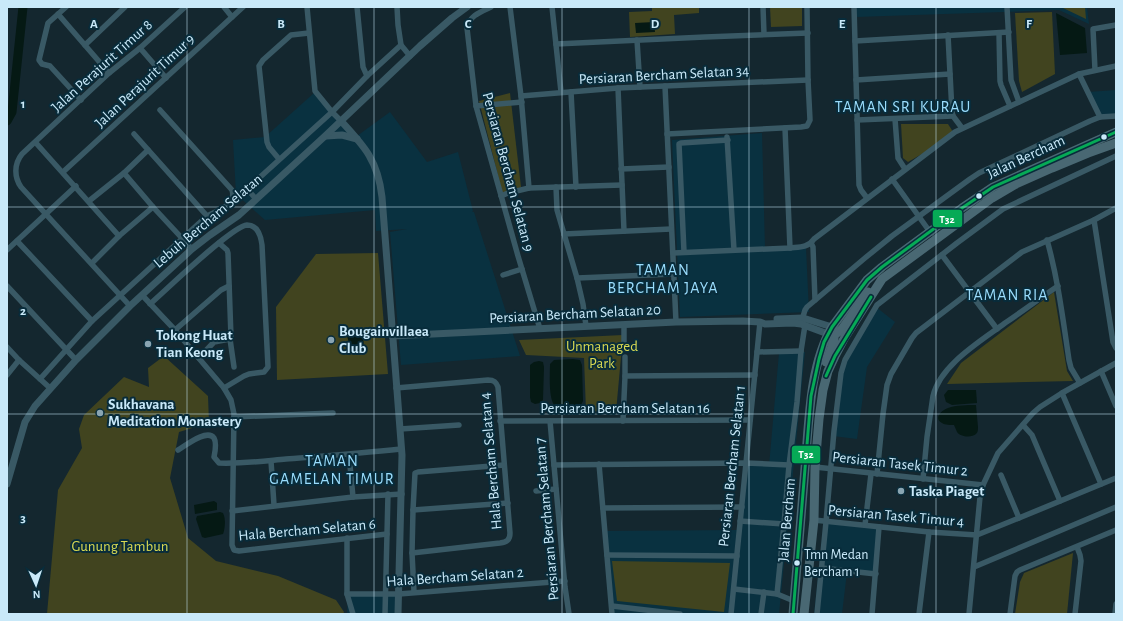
<svg xmlns="http://www.w3.org/2000/svg" width="1123" height="621" viewBox="0 0 1123 621" font-family="'Alegreya Sans',sans-serif">
  <style>
    .built { fill: #093140 }
    .green { fill: #41441f }
    .water { fill: #051914 }
    .lines { fill: none; stroke-linecap: round; stroke-linejoin: round }
    .river { stroke: #051914; stroke-width: 9 }
    .minor { stroke: #395965; stroke-width: 5.5 }
    .tertiary { stroke: #395965; stroke-width: 7 }
    .primary { stroke: #496873; stroke-width: 9 }
    .bus-1-casing { stroke: #082c3b; stroke-width: 6 }
    .bus-1 { stroke: #06aa56; stroke-width: 3 }
    .grid { fill: none; stroke: #c9e9f9; stroke-width: 1; stroke-opacity: 0.55 }
    .bus-dot { fill: #c9e9f9; stroke: #082c3b; stroke-width: 1.5 }
    .poi-dot { fill: #8aa5b2; stroke: #082c3b; stroke-width: 1.5 }
    .labels { text-anchor: middle; dominant-baseline: central; stroke-width: 4; stroke-linejoin: round; paint-order: stroke }
    .bus-label { font-size: 14px; fill: #c9e9f9; stroke: #082c3b; text-anchor: start }
    .street-label { font-size: 15px; fill: #c9e9f9; stroke: #082c3b }
    .poi-label { font-size: 15px; font-weight: bold; fill: #c9e9f9; stroke: #082c3b; text-anchor: start }
    .park-label { font-size: 15px; fill: #d9d952; stroke: #082c3b }
    .neighbourhood-label { font-size: 16px; letter-spacing: 1px; fill: #9adcfc; stroke: #082c3b }
    .grid-label { font-size: 13px; text-anchor: middle; font-weight: bold; fill: #c9e9f9; stroke: #082c3b; stroke-width: 4; stroke-linejoin: round; paint-order: stroke }
    .line-badge { stroke: #082c3b; stroke-width: 1.5 }
    .badge-label { font-size: 11px; text-anchor: middle; font-weight: bold; fill: #fff }
  </style>
  <rect width="100%" height="100%" fill="#14272f"/>
  <g class="built">
    <polygon points="856,7 1087,7 1089,24 1059,10 856,17"/>
    <polygon points="1116,90 1116,116 1100,117 1088,92"/>
    <polygon points="314,93 357,136 390,112 427,162 458,152 473,211 472,212 474,212 520,356 401,365 390,232 407,229 376,231 375,210 265,220 236,194 233,140 265,137"/>
    <polygon points="762,133 765,249 806,248 809,312 680,317 672,140"/>
    <polygon points="876,307 895,322 867,367 857,439 833,436 845,360"/>
    <polygon points="805,352 779,614 611,614 603,531 738,530 748,464 769,466 779,353"/>
    <polygon points="824,523 879,529 874,574 847,572 842,614 814,614"/>
    <polygon points="398,594 398,614 347,614 348,595"/>
  </g>
  <g class="green">
    <polygon points="652,7 699,7 699,13 674,15 675,34 630,37 629,12 652,11"/>
    <polygon points="770,7 802,7 802,26 771,27"/>
    <polygon points="1061,7 1085,7 1086,19"/>
    <polygon points="1052,12 1055,74 1022,92 1019,81 1015,13"/>
    <polygon points="510,93 521,187 503,195 479,101"/>
    <polygon points="901,124 948,124 955,135 908,162 903,158"/>
    <polygon points="378,253 388,374 277,380 276,307 316,254"/>
    <polygon points="1054,292 1067,371 1073,381 947,384 961,363"/>
    <polygon points="623,335 616,412 586,411 584,358 526,355 519,340"/>
    <polygon points="164,356 208,396 209,423 179,432 170,478 188,538 216,561 278,576 336,600 344,612 343,614 47,614 58,490 82,448 79,429 84,415 124,377 149,387 148,368"/>
    <polygon points="1073,553 1067,614 1015,614 1020,582 1024,573"/>
    <polygon points="612,561 730,563 724,612 617,601"/>
  </g>
  <g class="water">
    <polygon points="1056,13 1085,28 1087,53 1060,55"/>
    <polygon points="654,22 655,32 636,33 635,23"/>
    <polygon points="363,333 364,351 351,352 349,348 349,343 347,336 350,334"/>
    <path d="M573,359L580,360L582,365L583,401L581,405L578,407C572,407 562,408 556,406C548,403 550,372 550,364L554,360Z"/>
    <polygon points="539,361 543,362 544,367 543,400 540,403 535,404 531,402 530,397 530,365 534,362"/>
    <polygon points="948,390 976,390 977,403 952,405 946,402 944,395"/>
    <path d="M976,405L978,427C978,430 978,432 976,434C972,438 960,437 957,432C956,430 955,427 954,425C951,425 945,425 942,423C933,418 942,410 948,408C956,405 967,405 976,405Z"/>
    <polygon points="214,501 217,503 217,510 195,514 194,505"/>
    <path d="M220,512L223,513C226,519 225,529 223,534L205,538L202,537L196,519L197,516Z"/>
  </g>
  <g class="lines">
    <polyline class="river" points="7,121 12,112 23,7"/>
    <g class="minor">
      <polyline points="66,7 48,23 39,60 42,64 50,66 81,100"/>
      <polyline points="224,7 232,17"/>
      <polyline points="307,7 315,91 332,112 341,121"/>
      <polyline points="357,7 363,67 367,76 401,45"/>
      <polyline points="397,7 398,25 401,45 410,56"/>
      <path d="M491,7C480,12 469,16 467,28L476,106L518,256L540,329"/>
      <polyline points="510,7 521,96 529,188"/>
      <polyline points="552,7 561,92"/>
      <polyline points="763,7 764,34"/>
      <polyline points="854,7 859,185 861,190 867,198"/>
      <polyline points="1007,7 1011,80 1019,102"/>
      <polyline points="58,14 109,73"/>
      <polyline points="999,33 1000,81 1001,85 1010,106"/>
      <polyline points="948,35 952,112 953,116 962,128"/>
      <polyline points="637,40 640,87"/>
      <polyline points="855,41 1009,32"/>
      <polyline points="556,44 705,37 808,33"/>
      <polyline points="85,45 125,7"/>
      <polyline points="140,48 166,78"/>
      <polyline points="1095,70 1093,29 1116,25"/>
      <polyline points="1079,74 1100,117"/>
      <polyline points="856,80 950,74"/>
      <polyline points="665,86 676,322"/>
      <polyline points="618,88 624,231"/>
      <polyline points="571,92 576,187"/>
      <polyline points="521,96 618,88 808,80"/>
      <polyline points="476,106 522,102"/>
      <polyline points="895,119 898,158 905,169"/>
      <polyline points="857,120 953,116"/>
      <polyline points="785,128 790,248"/>
      <polyline points="134,134 207,216"/>
      <polyline points="667,134 801,127 807,126 810,120 808,80 807,7"/>
      <polyline points="727,137 734,250"/>
      <polyline points="36,143 119,236"/>
      <polyline points="279,159 269,147 267,142 259,66 263,60 291,35 309,33"/>
      <polyline points="621,169 669,167"/>
      <polyline points="63,172 243,7"/>
      <polyline points="124,173 153,207 192,249"/>
      <polyline points="892,179 930,232 932,233"/>
      <polyline points="556,187 557,210 577,278 583,304 586,326"/>
      <polyline points="501,196 508,193 529,188 622,185"/>
      <polyline points="256,199 247,189 332,112 367,76"/>
      <polyline points="89,201 124,173 148,150"/>
      <polyline points="1094,220 1113,342 1116,348"/>
      <polyline points="564,234 671,229"/>
      <path d="M1047,240C1058,279 1063,320 1069,360L1071,368L1080,383"/>
      <polyline points="17,241 92,321"/>
      <polyline points="219,243 227,250 228,253 231,337 230,339 234,367"/>
      <polyline points="811,243 813,247 815,300"/>
      <polyline points="7,250 76,186"/>
      <polyline points="684,252 679,144 681,143 728,140"/>
      <path d="M673,253L790,248C799,247 808,248 814,239L955,132L1079,74L1116,66"/>
      <polyline points="942,255 997,329"/>
      <polyline points="92,263 119,236 153,207"/>
      <polyline points="503,275 522,269"/>
      <polyline points="577,278 674,274"/>
      <polyline points="7,286 76,360"/>
      <polyline points="142,295 175,330 224,388 231,400 234,414 232,545 234,550 239,551 387,534"/>
      <path d="M150,304C165,291 232,226 247,225C258,225 261,237 262,245L268,367L264,372L249,374L244,376L224,388"/>
      <path d="M130,306L21,187C14,177 14,164 22,154L109,73L140,48L185,7"/>
      <polyline points="802,320 805,310 807,307 865,258 892,236 970,179 979,173 1090,121 1100,117 1116,116"/>
      <polyline points="624,325 624,348"/>
      <polyline points="175,330 221,290 229,286"/>
      <polyline points="7,347 19,360 50,388"/>
      <polyline points="757,352 801,351"/>
      <polyline points="625,357 625,376"/>
      <polyline points="199,358 214,342 230,339"/>
      <polyline points="1101,371 1116,406"/>
      <polyline points="7,375 19,360"/>
      <path d="M40,379L92,321L207,216C217,211 237,204 232,190L160,110"/>
      <path d="M396,388L488,380C494,380 496,382 498,387L510,533C510,540 507,542 500,543L412,553"/>
      <polyline points="1062,393 1101,484"/>
      <polyline points="234,417 333,413"/>
      <polyline points="500,421 750,420"/>
      <polyline points="550,421 565,587 569,614"/>
      <polyline points="623,421 625,376 755,375"/>
      <polyline points="1023,425 1032,435 1060,501"/>
      <polyline points="400,429 459,425"/>
      <path d="M178,450C185,446 207,428 214,438C217,443 215,452 214,457L219,463C241,464 264,461 286,459C324,456 363,453 401,449"/>
      <polyline points="349,455 353,497"/>
      <polyline points="271,461 274,505"/>
      <polyline points="599,464 612,614"/>
      <polyline points="554,465 746,463 789,465"/>
      <polyline points="815,467 983,485"/>
      <polyline points="877,474 883,414 887,385 891,374 912,338 916,333 1022,252 1094,220 1116,208"/>
      <polyline points="1001,475 1019,518 1116,478"/>
      <path d="M923,479L927,437L933,396C940,365 981,341 1005,323C1023,311 1040,298 1058,286"/>
      <polyline points="536,491 556,489"/>
      <polyline points="603,508 742,507"/>
      <polyline points="413,510 508,503"/>
      <polyline points="232,511 353,497 402,494"/>
      <polyline points="814,520 929,532 977,535 1019,518"/>
      <polyline points="740,521 784,524"/>
      <polyline points="865,525 871,474"/>
      <polyline points="347,538 347,594 353,614"/>
      <polyline points="607,555 737,556"/>
      <polyline points="974,567 1116,507"/>
      <polyline points="822,568 876,574"/>
      <polyline points="734,589 777,594 794,601"/>
      <polyline points="414,592 412,553 413,510 415,473 418,472 504,465"/>
      <polyline points="347,594 399,594 565,581"/>
      <polyline points="777,594 784,524 789,465 797,402 801,351 805,325"/>
      <polyline points="612,606 680,614"/>
      <polyline points="385,614 388,494"/>
      <polyline points="731,614 760,322"/>
      <polyline points="761,614 764,592"/>
      <polyline points="817,614 826,522 834,431 841,373 845,360 877,305 957,243 1003,209 1116,156"/>
      <polyline points="872,614 879,527"/>
      <polyline points="919,614 929,532"/>
      <polyline points="969,614 980,497 983,485 998,453 1033,413 1040,407 1062,393 1116,363"/>
      <polyline points="1010,614 1015,576 1017,572 1020,570 1116,530"/>
      <polyline points="1075,614 1081,561 1080,555 1077,547"/>
      <polyline points="1115,614 1116,604"/>
    </g>
    <g class="tertiary">
      <path d="M341,121C365,147 378,161 382,197L402,455L398,614"/>
      <polyline points="326,136 342,135 357,139"/>
      <polyline points="777,319 803,318 832,327"/>
      <polyline points="392,336 676,322 743,321 760,322 765,324 793,323 801,324 828,334"/>
      <polyline points="7,484 25,422 35,406 76,360 130,306 192,249 210,235 239,215 324,137 420,46 452,18 467,7"/>
    </g>
    <g class="primary">
      <polyline points="828,334 837,333 842,329 868,292"/>
      <path d="M826,362C830,351 837,340 833,329"/>
      <path d="M793,614C797,565 801,516 805,468C809,424 809,366 832,327L867,280L882,267L962,208L993,187L1116,132"/>
      <polyline points="804,614 814,520 815,467 819,419 823,390 828,371 835,356 845,337 882,279 992,198 1016,184 1052,168 1088,153 1116,143"/>
    </g>
    <g class="bus-1-casing">
      <g id="bus-1">
        <polyline points="826,376 835,356 871,297"/>
        <polyline points="793,614 811,396 819,359 824,342 832,327 867,280 882,267 962,208 993,187 1116,132"/>
      </g>
    </g>
    <use href="#bus-1" class="bus-1"/>
  </g>
  <path class="grid" d="M187,7V614M374,7V614M562,7V614M749,7V614M936,7V614M7,207H1116M7,414H1116"/>
  <g class="bus-dot">
    <circle cx="1104" cy="137" r="3.5"/>
    <circle cx="979" cy="196" r="3.5"/>
    <circle cx="797" cy="563" r="3.5"/>
  </g>
  <g class="poi-dot">
    <circle cx="331" cy="340" r="4"/>
    <circle cx="148" cy="344" r="4"/>
    <circle cx="100" cy="413" r="4"/>
    <circle cx="901" cy="491" r="4"/>
  </g>
  <g class="labels">
    <g class="bus-label">
      <text x="804" y="555">Tmn Medan<tspan x="804" dy="17">Bercham 1</tspan></text>
    </g>
    <g class="street-label">
      <text transform="translate(102 66) rotate(-42)">Jalan Perajurit Timur 8</text>
      <text transform="translate(664 75) rotate(-3)">Persiaran Bercham Selatan 34</text>
      <text transform="translate(145 81) rotate(-43)">Jalan Perajurit Timur 9</text>
      <text transform="translate(1026 157) rotate(-25)">Jalan Bercham</text>
      <text transform="translate(508 172) rotate(75)">Persiaran Bercham Selatan 9</text>
      <text transform="translate(208 221) rotate(-40)">Lebuh Bercham Selatan</text>
      <text transform="translate(575 314) rotate(-3)">Persiaran Bercham Selatan 20</text>
      <text x="625" y="408">Persiaran Bercham Selatan 16</text>
      <text transform="translate(491 461) rotate(-95)">Hala Bercham Selatan 4</text>
      <text transform="translate(900 464) rotate(6)">Persiaran Tasek Timur 2</text>
      <text transform="translate(732 466) rotate(-84)">Persiaran Bercham Selatan 1</text>
      <text transform="translate(896 516) rotate(5)">Persiaran Tasek Timur 4</text>
      <text transform="translate(547 519) rotate(-95)">Persiaran Bercham Selatan 7</text>
      <text transform="translate(787 520) rotate(-85)">Jalan Bercham</text>
      <text transform="translate(307 530) rotate(-5)">Hala Bercham Selatan 6</text>
      <text transform="translate(455 577) rotate(-4)">Hala Bercham Selatan 2</text>
    </g>
    <g class="poi-label">
      <text x="339" y="331">Bougainvillaea<tspan x="339" dy="17">Club</tspan></text>
      <text x="156" y="335">Tokong Huat<tspan x="156" dy="17">Tian Keong</tspan></text>
      <text x="108" y="404">Sukhavana<tspan x="108" dy="17">Meditation Monastery</tspan></text>
      <text x="909" y="491">Taska Piaget</text>
    </g>
    <g class="park-label">
      <text x="602" y="346">Unmanaged<tspan x="602" dy="17">Park</tspan></text>
      <text x="120" y="546">Gunung Tambun</text>
    </g>
    <g class="neighbourhood-label">
      <text x="903" y="107">TAMAN SRI KURAU</text>
      <text x="663" y="270">TAMAN<tspan x="663" dy="18">BERCHAM JAYA</tspan></text>
      <text x="1007" y="295">TAMAN RIA</text>
      <text x="332" y="461">TAMAN<tspan x="332" dy="18">GAMELAN TIMUR</tspan></text>
    </g>
  </g>
  <g class="grid-label">
    <text x="94" y="28">A</text>
    <text x="281" y="28">B</text>
    <text x="468" y="28">C</text>
    <text x="655" y="28">D</text>
    <text x="842" y="28">E</text>
    <text x="1029" y="28">F</text>
    <text x="23" y="108">1</text>
    <text x="23" y="315">2</text>
    <text x="23" y="522">3</text>
  </g>
  <g class="line-badge">
    <rect x="932" y="209" width="31" height="19" rx="4" fill="#06aa56"/>
    <rect x="791" y="445" width="30" height="19" rx="4" fill="#06aa56"/>
  </g>
  <g class="badge-label">
    <text x="947" y="223">T32</text>
    <text x="806" y="458">T32</text>
  </g>
  <rect width="1123" height="621" fill="none" stroke="#c9e9f9" stroke-width="16"/>
  <g transform="translate(36 585) rotate(177)" stroke="#082c3b" stroke-width="3" paint-order="stroke">
  <path d="M0-3L7 15L0 10L-7 15Z" fill="#c9e9f9"/>
  <text y="-6" font-size="11" font-weight="bold" text-anchor="middle" fill="#c9e9f9">N</text>
  </g>
</svg>
